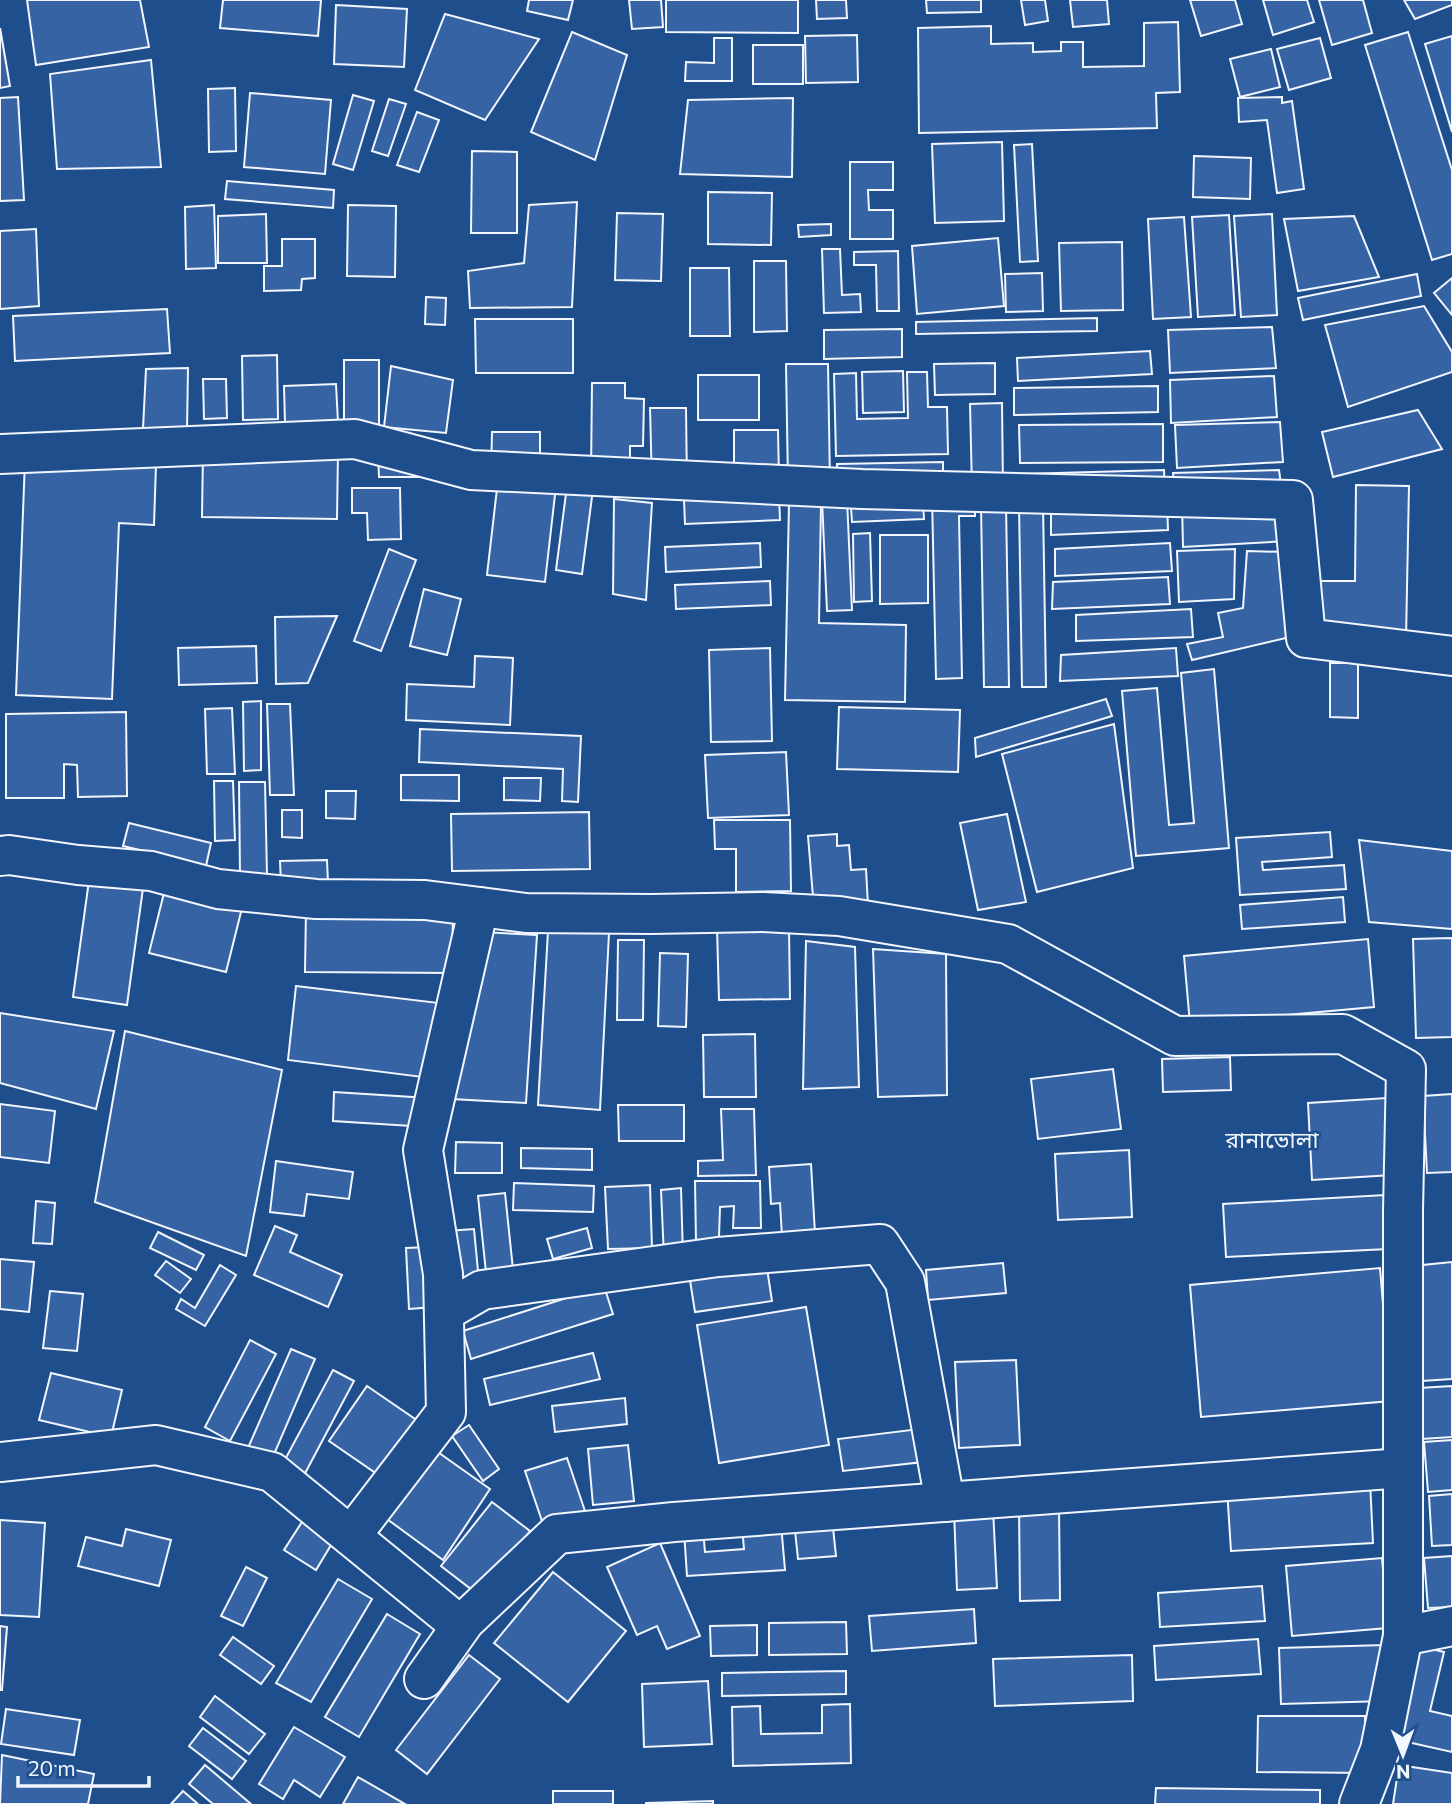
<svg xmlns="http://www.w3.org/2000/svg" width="1452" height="1804" viewBox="0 0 1452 1804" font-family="Commissioner,'Noto Sans Bengali',sans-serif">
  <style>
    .building { fill: #3563a3; stroke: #f2f6ff; stroke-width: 2 }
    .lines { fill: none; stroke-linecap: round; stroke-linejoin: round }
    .street-casing { stroke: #f2f6ff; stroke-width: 42 }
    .street { stroke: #1f4e8c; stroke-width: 38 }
    .labels { text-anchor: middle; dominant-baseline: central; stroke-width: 5; stroke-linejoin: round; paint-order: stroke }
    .quarter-label { font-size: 23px; fill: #f2f6ff; stroke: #1f4e8c }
  </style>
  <rect width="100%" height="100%" fill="#1f4e8c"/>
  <g class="building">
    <polygon points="27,0 140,0 149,47 36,65"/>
    <polygon points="223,0 321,0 318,36 220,28"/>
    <polygon points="529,0 573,0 568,20 527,11"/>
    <polygon points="629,0 661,0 663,27 632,29"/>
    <polygon points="666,0 798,0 798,33 666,32"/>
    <polygon points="816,0 846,0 847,18 817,19"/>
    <polygon points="926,0 981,0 981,12 927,13"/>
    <polygon points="1021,0 1045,0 1048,21 1025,25"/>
    <polygon points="1070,0 1107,0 1109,24 1073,27"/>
    <polygon points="1190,0 1235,0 1242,24 1201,36"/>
    <polygon points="1263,0 1307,0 1314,22 1273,35"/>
    <polygon points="1319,0 1363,0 1372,33 1332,45"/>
    <polygon points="1404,0 1452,0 1452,5 1415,19"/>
    <polygon points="336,5 407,9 404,67 334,64"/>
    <polygon points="445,14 539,39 485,120 415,90"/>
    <polygon points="1178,22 1180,92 1156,93 1157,128 919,133 918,28 991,26 991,44 1033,43 1033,52 1061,51 1061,42 1083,42 1083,67 1144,66 1144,23"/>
    <polygon points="0,28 10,86 0,88"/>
    <polygon points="572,32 627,55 595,160 531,132"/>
    <polygon points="1408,32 1452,170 1452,254 1432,260 1365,45"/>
    <polygon points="857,35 858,82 806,83 805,36"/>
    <polygon points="1452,36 1452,132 1425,44"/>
    <polygon points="714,38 732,38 732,81 685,81 686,62 714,63"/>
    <polygon points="1320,38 1331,78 1289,90 1277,49"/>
    <rect x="753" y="45" width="50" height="39"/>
    <polygon points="1271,49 1280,87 1240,97 1230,59"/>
    <polygon points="151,60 161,167 57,169 50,74"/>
    <polygon points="235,88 236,151 209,152 208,89"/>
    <polygon points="250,93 331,100 325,174 244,167"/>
    <polygon points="353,95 374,101 353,170 333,164"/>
    <polygon points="18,97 24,200 0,201 0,98"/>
    <polygon points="1282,97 1282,103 1292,101 1304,189 1277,193 1267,120 1239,122 1238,98"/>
    <polygon points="793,98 792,177 680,174 688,100"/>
    <polygon points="389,99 406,104 388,156 372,151"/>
    <polygon points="417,112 439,120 419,172 397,165"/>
    <polygon points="1002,142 1004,221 935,223 932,144"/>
    <polygon points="1032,144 1038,261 1020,262 1014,145"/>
    <polygon points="472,151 517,152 517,233 471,233"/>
    <polygon points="1194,156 1251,158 1250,199 1193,197"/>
    <polygon points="850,162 893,162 893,190 868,190 869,210 893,210 893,239 850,239"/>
    <polygon points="227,181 334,190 333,208 225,199"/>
    <polygon points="708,192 772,193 771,245 708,244"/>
    <polygon points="577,202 572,307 470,308 468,271 524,263 529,205"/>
    <polygon points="214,205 216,268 186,269 185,207"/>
    <polygon points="348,205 396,206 395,277 347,276"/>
    <polygon points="617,213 663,214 661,281 615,280"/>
    <polygon points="266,214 267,263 218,263 218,216"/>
    <polygon points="1272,214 1277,315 1241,317 1234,216"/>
    <polygon points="1229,215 1235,315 1198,317 1192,217"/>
    <polygon points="1354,216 1379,277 1298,291 1284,219"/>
    <polygon points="1184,217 1191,317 1153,319 1148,219"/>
    <polygon points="831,224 831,235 799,237 798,225"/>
    <polygon points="36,229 39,306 0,309 0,231"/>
    <polygon points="998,238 1004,306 917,314 912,246"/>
    <polygon points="282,239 315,239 315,278 302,279 301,290 264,291 264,266 282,266"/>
    <polygon points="1122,242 1123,310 1061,311 1059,243"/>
    <polygon points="822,249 840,249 842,295 860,294 861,312 824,313"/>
    <polygon points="898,251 899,311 877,311 876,265 854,265 854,252"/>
    <polygon points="754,261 786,261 787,331 754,332"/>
    <polygon points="690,268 729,268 730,336 690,336"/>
    <polygon points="1042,273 1043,311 1006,312 1005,274"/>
    <polygon points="1417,274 1421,296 1303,320 1298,298"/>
    <polygon points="1452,278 1452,315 1434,293"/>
    <polygon points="426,297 446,298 445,325 425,324"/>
    <polygon points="1424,306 1452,352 1452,372 1348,407 1325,325"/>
    <polygon points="167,309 170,353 15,361 13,316"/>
    <polygon points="1097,318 1097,331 916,334 916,322"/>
    <polygon points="475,319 573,319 573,373 476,373"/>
    <polygon points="1272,327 1276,368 1170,373 1168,330"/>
    <polygon points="902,329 902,357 824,359 824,330"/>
    <polygon points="1150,351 1152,374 1018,381 1017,358"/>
    <polygon points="277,355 278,419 243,420 242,356"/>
    <rect x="344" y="360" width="35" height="67"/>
    <polygon points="995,363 995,394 935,395 934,364"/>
    <polygon points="786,364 828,364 830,483 788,483"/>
    <polygon points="391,366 453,380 446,433 384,427"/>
    <polygon points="188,368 187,430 143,429 146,369"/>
    <polygon points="903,371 904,412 863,413 862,372"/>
    <polygon points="907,372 927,372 928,407 947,407 948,454 836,456 834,374 856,373 857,419 908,418"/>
    <rect x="698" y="375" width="61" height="45"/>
    <polygon points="1274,376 1277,417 1171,423 1170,380"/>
    <polygon points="203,379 226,379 227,418 204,419"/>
    <polygon points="592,383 625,383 625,398 644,399 643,446 630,446 630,475 591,474"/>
    <polygon points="336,384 338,422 285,423 284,386"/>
    <polygon points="1158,386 1158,412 1014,415 1014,388"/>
    <polygon points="1002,403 1003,488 972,489 970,404"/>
    <polygon points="650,408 686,408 687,486 652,486"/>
    <polygon points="1418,410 1442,449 1333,477 1322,432"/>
    <polygon points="1280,422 1283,462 1177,468 1175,425"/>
    <polygon points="1163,424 1163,462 1020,463 1019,425"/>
    <polygon points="734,430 778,430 779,478 734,478"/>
    <polygon points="492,432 540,432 540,456 491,473"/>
    <polygon points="203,450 338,452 337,519 202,517"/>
    <polygon points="378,453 430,477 379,477"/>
    <polygon points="25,460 156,465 154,525 119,523 112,699 16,695"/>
    <polygon points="943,462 943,491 838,493 837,464"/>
    <polygon points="1164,470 1165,493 1021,474"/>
    <polygon points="1279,470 1282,492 1175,490 1173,473"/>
    <polygon points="498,480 556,486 545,582 487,575"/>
    <polygon points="1356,485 1409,486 1406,639 1317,638 1318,581 1355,581"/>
    <polygon points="567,486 593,489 582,574 556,570"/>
    <polygon points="352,488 400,488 401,539 368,540 367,513 352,513"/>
    <polygon points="779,495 780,520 685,524 684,500"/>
    <polygon points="975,496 975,516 959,516 962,678 936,679 932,497"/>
    <polygon points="614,499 652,503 646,600 613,594"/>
    <polygon points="847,499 852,610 827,611 822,500"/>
    <polygon points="1287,500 1289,541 1183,547 1182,504"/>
    <polygon points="789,503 821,504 819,623 906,625 905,702 785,700"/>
    <polygon points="923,503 924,519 852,522 851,507"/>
    <polygon points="1167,503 1168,530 1051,535 1051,508"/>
    <polygon points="1006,504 1009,687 984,687 981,505"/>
    <polygon points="1043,504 1046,687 1022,687 1019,505"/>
    <polygon points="870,533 872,601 854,602 853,534"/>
    <polygon points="880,535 928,535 928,603 880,604"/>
    <polygon points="760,543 761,567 666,572 665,547"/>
    <polygon points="1170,543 1172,571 1055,576 1055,549"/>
    <polygon points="389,549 416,560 381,651 354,641"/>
    <polygon points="1235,549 1234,599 1179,602 1177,551"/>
    <polygon points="1247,551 1285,552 1286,638 1192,660 1187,644 1223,637 1218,613 1243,608"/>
    <polygon points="1168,577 1170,604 1052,609 1053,582"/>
    <polygon points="770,581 771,605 676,609 675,585"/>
    <polygon points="424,589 461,599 447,655 410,646"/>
    <polygon points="1191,609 1193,637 1076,641 1076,615"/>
    <polygon points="337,616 308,683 276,684 275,617"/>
    <polygon points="256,646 257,683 179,685 178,648"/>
    <polygon points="770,648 772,741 711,742 709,650"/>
    <polygon points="1176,648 1178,676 1060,681 1061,655"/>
    <polygon points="475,656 513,658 510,725 406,720 407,684 474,687"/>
    <polygon points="1330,663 1358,663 1358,718 1330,717"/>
    <polygon points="1214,669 1229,848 1136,856 1122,691 1157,688 1169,825 1194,823 1181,673"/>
    <polygon points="1106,699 1112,716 976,757 975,738"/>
    <polygon points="261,701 261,770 244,771 243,702"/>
    <polygon points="267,704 290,704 294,795 270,795"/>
    <polygon points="839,707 960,710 958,772 837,769"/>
    <polygon points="232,708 235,774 207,774 205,709"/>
    <polygon points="126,712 127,796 78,797 77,765 64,764 64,798 6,798 6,714"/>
    <polygon points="1114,724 1133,868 1037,892 1002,754"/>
    <polygon points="420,729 581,736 578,802 562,801 563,769 419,762"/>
    <polygon points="786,752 789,815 708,818 705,755"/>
    <polygon points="401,775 459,775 459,801 401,800"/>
    <polygon points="504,778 541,778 540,801 504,800"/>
    <polygon points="214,781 233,781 235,840 215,841"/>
    <polygon points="239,782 265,782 267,875 240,875"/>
    <polygon points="326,791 356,791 355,819 326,818"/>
    <polygon points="282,810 302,810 302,838 282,837"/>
    <polygon points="589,812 590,869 452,871 451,814"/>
    <polygon points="1007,814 1026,902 978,910 960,823"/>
    <polygon points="714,820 790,820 791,891 736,892 736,849 715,849"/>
    <polygon points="129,823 211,843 206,866 123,846"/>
    <polygon points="1330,832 1332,857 1262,862 1263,870 1344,865 1346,889 1240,895 1236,838"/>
    <polygon points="837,834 837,846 849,845 851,870 866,869 868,905 814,909 808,836"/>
    <polygon points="1359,840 1452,851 1452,929 1369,922"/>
    <polygon points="327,860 328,883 281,884 280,861"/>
    <polygon points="90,873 144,881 127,1005 73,997"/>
    <polygon points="167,881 244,900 226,972 149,953"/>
    <polygon points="1343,897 1345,922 1242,929 1240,905"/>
    <polygon points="306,909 453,910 452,973 305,972"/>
    <polygon points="789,927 790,999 719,1000 717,928"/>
    <polygon points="464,931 537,935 526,1103 452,1099"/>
    <polygon points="548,931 609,933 600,1110 538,1105"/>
    <polygon points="1452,938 1452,1037 1416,1038 1413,939"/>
    <polygon points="1368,939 1374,1007 1190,1024 1184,956"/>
    <polygon points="618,940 644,940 643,1020 617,1020"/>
    <polygon points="806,941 855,947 859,1087 803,1089"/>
    <polygon points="873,949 946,954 947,1095 878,1097"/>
    <polygon points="660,953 688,954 686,1027 658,1026"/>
    <polygon points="296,986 439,1003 430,1078 288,1060"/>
    <polygon points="0,1013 114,1031 96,1109 0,1083"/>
    <polygon points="125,1031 282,1070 246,1256 95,1202"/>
    <polygon points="755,1034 756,1097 704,1097 703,1035"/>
    <polygon points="1230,1057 1231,1090 1163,1092 1162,1059"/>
    <polygon points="1113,1069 1121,1129 1038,1139 1031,1079"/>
    <polygon points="334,1092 428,1098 427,1127 333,1121"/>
    <polygon points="1452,1094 1452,1172 1427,1173 1423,1096"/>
    <polygon points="1387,1098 1392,1175 1312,1180 1308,1103"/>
    <polygon points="0,1104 55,1111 49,1163 0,1157"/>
    <polygon points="618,1105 684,1105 684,1141 619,1141"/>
    <polygon points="721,1109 754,1109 756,1175 698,1176 698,1161 723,1160"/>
    <polygon points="456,1142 502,1143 502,1173 455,1173"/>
    <polygon points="521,1148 592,1149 592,1170 521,1168"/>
    <polygon points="1129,1150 1132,1217 1058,1220 1055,1154"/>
    <polygon points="276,1161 353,1172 349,1199 307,1194 304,1216 270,1212"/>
    <polygon points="811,1164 816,1251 783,1253 780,1203 771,1204 769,1167"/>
    <polygon points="695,1181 760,1181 761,1228 733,1228 734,1206 720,1207 719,1237 735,1238 696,1242"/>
    <polygon points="514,1183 594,1186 593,1212 513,1210"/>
    <polygon points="650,1185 652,1248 608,1249 605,1187"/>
    <polygon points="681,1188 683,1257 664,1258 661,1190"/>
    <polygon points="505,1193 514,1279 487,1282 478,1196"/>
    <polygon points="1385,1195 1388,1249 1226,1257 1223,1204"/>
    <polygon points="36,1201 55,1203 52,1244 33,1243"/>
    <polygon points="275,1226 297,1235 290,1252 342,1275 328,1307 254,1275"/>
    <polygon points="587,1228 592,1248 553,1259 547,1239"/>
    <polygon points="474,1229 480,1292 452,1294 447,1231"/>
    <polygon points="158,1232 204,1255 196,1270 150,1248"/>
    <polygon points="430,1247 434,1307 409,1309 406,1248"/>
    <polygon points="0,1259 34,1262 29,1312 0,1309"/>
    <polygon points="166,1261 191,1279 180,1293 155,1275"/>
    <polygon points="766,1262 772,1301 695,1312 689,1274"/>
    <polygon points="1452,1262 1452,1379 1422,1381 1413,1266"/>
    <polygon points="1003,1263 1006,1293 928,1300 926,1270"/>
    <polygon points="220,1265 236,1275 205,1326 176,1309 181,1299 195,1308"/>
    <polygon points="1380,1268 1391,1401 1201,1417 1190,1285"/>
    <polygon points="604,1286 613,1314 471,1359 463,1331"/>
    <polygon points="50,1291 83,1294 77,1351 43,1348"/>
    <polygon points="806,1307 829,1445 719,1463 697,1325"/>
    <polygon points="250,1340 276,1354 230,1441 205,1427"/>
    <polygon points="291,1349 315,1359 272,1459 248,1448"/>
    <polygon points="593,1353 600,1379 490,1405 484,1379"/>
    <polygon points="1016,1360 1020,1445 959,1448 955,1362"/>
    <polygon points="333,1370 354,1381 302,1479 281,1467"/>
    <polygon points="51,1373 122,1390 111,1437 39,1420"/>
    <polygon points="367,1386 418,1421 380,1476 329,1441"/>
    <polygon points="1452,1386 1452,1437 1422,1439 1419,1388"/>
    <polygon points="625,1398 627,1424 555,1432 552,1406"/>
    <polygon points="469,1425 499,1469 483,1481 452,1436"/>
    <polygon points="919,1429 923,1462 843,1471 838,1439"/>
    <polygon points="1452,1440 1452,1490 1428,1492 1424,1442"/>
    <polygon points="425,1443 490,1489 443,1560 376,1511"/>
    <polygon points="628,1445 634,1501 593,1505 588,1449"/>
    <polygon points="567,1458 585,1511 543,1524 525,1471"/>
    <polygon points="1370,1481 1373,1543 1231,1551 1227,1489"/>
    <polygon points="1452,1494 1452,1545 1432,1546 1429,1496"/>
    <polygon points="492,1502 530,1531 480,1596 441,1566"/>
    <polygon points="1019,1507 1059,1507 1060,1600 1020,1601"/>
    <polygon points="993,1509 997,1588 957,1590 954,1510"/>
    <polygon points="309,1511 340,1530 316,1570 284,1550"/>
    <polygon points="832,1518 836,1556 798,1559 794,1521"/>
    <polygon points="0,1520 45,1523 39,1617 0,1615"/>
    <polygon points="781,1524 785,1570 687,1576 684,1531 703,1530 705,1552 744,1549 742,1527"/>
    <polygon points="126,1529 171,1540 159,1586 78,1566 86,1537 122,1546"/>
    <polygon points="660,1543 700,1636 667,1649 657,1626 637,1635 607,1567"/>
    <polygon points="1452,1556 1452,1607 1428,1608 1424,1558"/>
    <polygon points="1382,1558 1388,1628 1292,1636 1286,1566"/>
    <polygon points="246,1567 267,1578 243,1626 221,1616"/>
    <polygon points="553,1572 626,1631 568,1702 494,1643"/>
    <polygon points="338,1579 372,1599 311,1702 276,1683"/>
    <polygon points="1262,1586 1265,1621 1160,1627 1158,1593"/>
    <polygon points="974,1609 976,1643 872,1651 869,1616"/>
    <polygon points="387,1614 420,1634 359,1737 325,1717"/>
    <polygon points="846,1622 847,1654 769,1655 769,1623"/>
    <polygon points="757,1625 757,1655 711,1656 710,1626"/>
    <polygon points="0,1626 7,1627 2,1690 0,1690"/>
    <polygon points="233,1637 274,1666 261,1684 220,1655"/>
    <polygon points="1258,1639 1261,1674 1156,1680 1154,1646"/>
    <polygon points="1385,1645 1386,1701 1281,1704 1279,1648"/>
    <polygon points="1414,1645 1444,1652 1430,1711 1452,1716 1452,1752 1394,1739"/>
    <polygon points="469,1655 500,1679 427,1774 396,1750"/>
    <polygon points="1132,1655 1133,1701 995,1706 993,1659"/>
    <polygon points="846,1671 846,1694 722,1696 722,1673"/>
    <polygon points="708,1681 712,1744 644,1747 642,1684"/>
    <polygon points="215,1696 265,1734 249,1754 200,1717"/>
    <polygon points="850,1704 851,1763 733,1766 732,1707 760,1706 761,1734 822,1733 822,1705"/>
    <polygon points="6,1709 80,1720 74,1755 1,1744"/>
    <polygon points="1258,1716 1365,1716 1365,1773 1257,1772"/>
    <polygon points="294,1727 345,1757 320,1797 294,1780 283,1799 259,1784"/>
    <polygon points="203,1728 246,1761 232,1779 189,1746"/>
    <polygon points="2,1755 94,1774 88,1804 0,1804"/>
    <polygon points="205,1765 251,1804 213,1804 189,1784"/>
    <polygon points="1399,1765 1452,1773 1452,1804 1393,1804"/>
    <polygon points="358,1777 405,1804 343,1804"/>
    <polygon points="1156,1788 1320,1790 1320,1804 1155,1804"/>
    <polygon points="183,1791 198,1804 171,1804"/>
    <rect x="553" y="1791" width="60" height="13"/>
    <polygon points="713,1801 713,1804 645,1803"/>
  </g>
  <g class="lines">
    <g class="street-casing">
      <g id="street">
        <polyline points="0,454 355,439 471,470 862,489 1293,500 1306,638 1452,656"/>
        <polyline points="0,856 9,855 78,865 151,871 218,889 316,899 425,900 526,913 651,914 763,912 839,916 1008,944 1175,1036 1343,1034 1406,1069 1403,1211 1403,1636 1380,1750 1359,1804"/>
        <polyline points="444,1312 482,1290 718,1257 880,1244 905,1282 945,1502"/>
        <polyline points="0,1462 156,1445 272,1472 461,1626"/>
        <polyline points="351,1536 446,1412 443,1274 423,1150 479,907"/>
        <polyline points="1403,1636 1452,1626"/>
        <polyline points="424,1679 465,1621 557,1534 674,1522 1403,1468"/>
      </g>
    </g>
    <use href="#street" class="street"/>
  </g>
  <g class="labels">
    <g class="quarter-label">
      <text x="1272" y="1139">রানাভোলা</text>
    </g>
  </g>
  <g transform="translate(1403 1755) rotate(179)" stroke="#1f4e8c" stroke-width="5" paint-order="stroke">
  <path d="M0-5L12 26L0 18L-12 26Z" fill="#f2f6ff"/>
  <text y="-10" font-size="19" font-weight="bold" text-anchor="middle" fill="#f2f6ff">N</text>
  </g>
  <path d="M18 1776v10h131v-10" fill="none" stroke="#f2f6ff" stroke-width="3.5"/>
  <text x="28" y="1776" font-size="21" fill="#f2f6ff" stroke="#1f4e8c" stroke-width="5" paint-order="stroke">20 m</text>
</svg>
